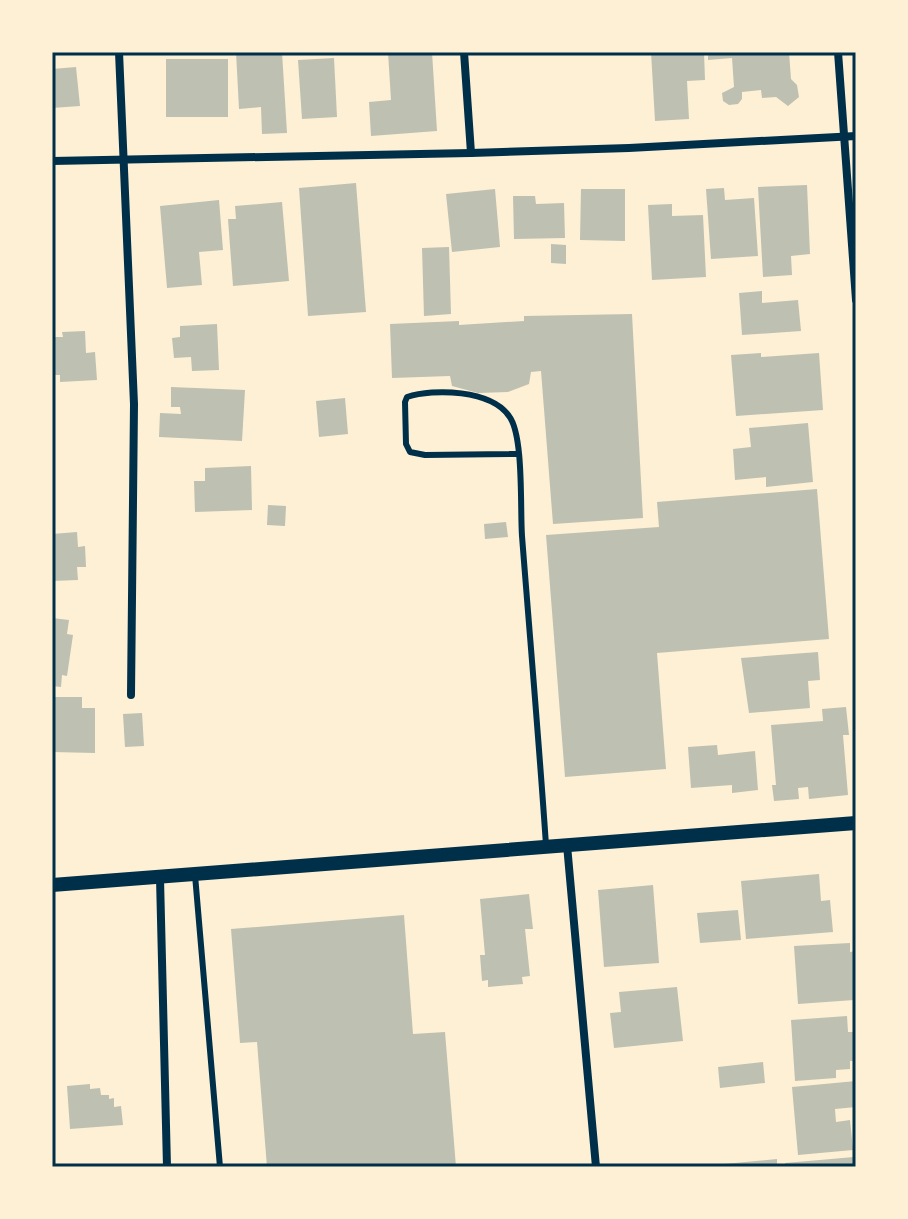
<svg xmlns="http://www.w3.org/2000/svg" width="908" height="1219" viewBox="0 0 908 1219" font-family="Helvetica,sans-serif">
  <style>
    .building { fill: #bec0b2 }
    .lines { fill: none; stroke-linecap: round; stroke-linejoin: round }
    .service { stroke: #003049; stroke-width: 6 }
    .minor { stroke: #003049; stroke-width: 8 }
    .tertiary { stroke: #003049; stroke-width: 14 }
    .neatline { fill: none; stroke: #003049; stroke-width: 3 }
  </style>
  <rect width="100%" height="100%" fill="#fdf0d5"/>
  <g class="building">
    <polygon points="236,52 282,52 287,133 262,134 261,107 239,109"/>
    <polygon points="388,52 432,52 437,131 371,136 369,102 391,100"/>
    <polygon points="651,52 704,52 705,80 687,81 689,119 655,121"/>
    <polygon points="708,52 789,52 791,79 797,85 799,97 788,106 776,97 762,98 761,90 742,92 742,99 738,104 729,105 723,101 722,93 734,87 732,58 708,60"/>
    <polygon points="334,58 337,117 302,119 298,60"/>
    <rect x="166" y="59" width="62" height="58"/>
    <polygon points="76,67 80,106 52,108 52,69"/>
    <polygon points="356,183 366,312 308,316 299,188"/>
    <polygon points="807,185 810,254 791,256 792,275 763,277 758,187"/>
    <polygon points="724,188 725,200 754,198 758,256 711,259 706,189"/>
    <polygon points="495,189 500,247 452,252 446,194"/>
    <polygon points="581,189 625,189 625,241 580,240"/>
    <polygon points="513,196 535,196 536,204 564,203 565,238 514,239"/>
    <polygon points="219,200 223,250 199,252 202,285 167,288 160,206"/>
    <polygon points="282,202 289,281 233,286 228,219 236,219 235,206"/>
    <polygon points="672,204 672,216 703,215 706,277 652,280 648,205"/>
    <polygon points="551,244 566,245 566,264 551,263"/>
    <polygon points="449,247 451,314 424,316 422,248"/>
    <polygon points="762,291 762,303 798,300 801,331 742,335 739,293"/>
    <polygon points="632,314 643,518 553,524 541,371 531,372 529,384 508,392 478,393 452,386 450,376 392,378 390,324 459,321 459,325 524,321 524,316"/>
    <polygon points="217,324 219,370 192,371 191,357 174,358 172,338 180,337 180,326"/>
    <polygon points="85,331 86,353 95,352 97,380 60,382 60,375 52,375 52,337 63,337 62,332"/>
    <polygon points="761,353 761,357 819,353 823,410 736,416 731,355"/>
    <polygon points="171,387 245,390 242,441 159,437 160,413 181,414 180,407 171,407"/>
    <polygon points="345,398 348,434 319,437 316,401"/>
    <polygon points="808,423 813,482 766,487 766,477 735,480 733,449 751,447 749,428"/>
    <polygon points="251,466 252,510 195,512 194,481 205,481 205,468"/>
    <polygon points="817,489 829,639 657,653 666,769 565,777 546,535 659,527 657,502"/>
    <polygon points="268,505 286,506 285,526 267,525"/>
    <polygon points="506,522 508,537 485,539 484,524"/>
    <polygon points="77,532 78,547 85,546 86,567 77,567 78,580 52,581 52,534"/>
    <polygon points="52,618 69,620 67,634 73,635 67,676 62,675 61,687 52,686"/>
    <polygon points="818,652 820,680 808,681 810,708 749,713 741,658"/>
    <polygon points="52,697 82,697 82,708 95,708 95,753 52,752"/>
    <polygon points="846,707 849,735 843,735 848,795 809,799 808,787 798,788 799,799 774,801 772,785 776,785 771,725 823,721 822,709"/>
    <polygon points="142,713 144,746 125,747 123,714"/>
    <polygon points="717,745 718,755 755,751 758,790 732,793 732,785 691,788 688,747"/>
    <polygon points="819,874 821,901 830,900 833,932 746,939 741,881"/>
    <polygon points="653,885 659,963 604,967 598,890"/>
    <polygon points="529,894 533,929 525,929 530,976 522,977 523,984 488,987 488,980 482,981 480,955 485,955 480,899"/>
    <polygon points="738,910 741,940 700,943 697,913"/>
    <polygon points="404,915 413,1034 445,1032 456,1167 267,1167 257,1042 240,1043 231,929"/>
    <polygon points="850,943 850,952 856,951 856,979 853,980 854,1000 798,1004 794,946"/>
    <polygon points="677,987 683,1041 614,1048 610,1013 621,1012 619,992"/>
    <polygon points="847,1016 848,1032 854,1032 856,1051 856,1061 850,1061 850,1069 836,1070 836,1078 795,1081 791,1020"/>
    <polygon points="763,1062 765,1083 720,1088 718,1067"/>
    <polygon points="856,1081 856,1107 835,1109 836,1122 850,1120 853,1150 798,1155 792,1087"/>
    <polygon points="90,1084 90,1089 100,1088 101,1095 109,1095 109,1099 114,1098 114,1107 121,1106 123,1125 70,1129 67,1086"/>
    <polygon points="854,1157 855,1167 785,1167 785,1163"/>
    <polygon points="777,1159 777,1167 724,1167 724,1164"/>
  </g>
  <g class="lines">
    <g class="service">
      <path d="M518,454L425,455L410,452L406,444L405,402L407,397C434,388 491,390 509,416C524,435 520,509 522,536C530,639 539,742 546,845"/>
      <polyline points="195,875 220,1167"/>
    </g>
    <g class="minor">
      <polyline points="119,52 134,404 131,695"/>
      <polyline points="464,52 471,153"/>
      <polyline points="838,52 856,300"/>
      <polyline points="52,161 471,153 629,148 856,136"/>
      <polyline points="567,845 596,1167"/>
      <polyline points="160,878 167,1167"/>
    </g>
    <polyline class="tertiary" points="52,885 856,823"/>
  </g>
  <rect width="908" height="1219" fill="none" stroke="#fdf0d5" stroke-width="108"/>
  <rect x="54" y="54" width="800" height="1111" class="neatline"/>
</svg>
